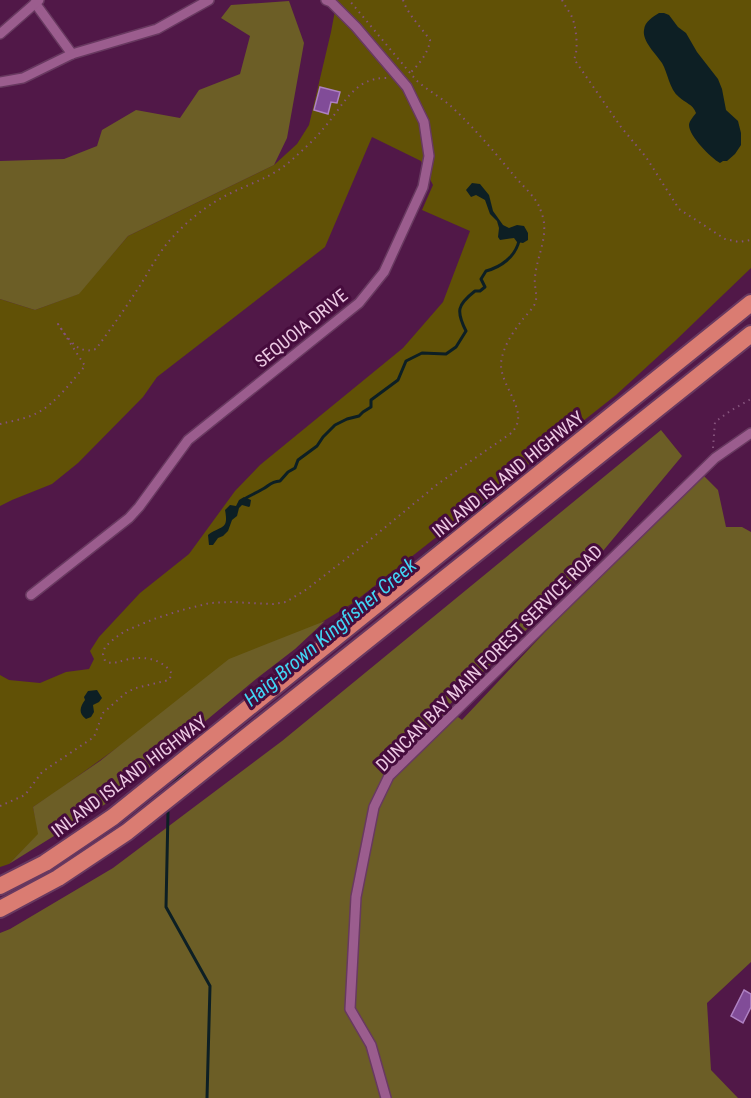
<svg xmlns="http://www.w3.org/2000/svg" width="751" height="1098" viewBox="0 0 751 1098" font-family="'Roboto Condensed',sans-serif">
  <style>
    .green { fill: #615106 }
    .forest { fill: #6c5e26 }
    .water { fill: #0d1f24 }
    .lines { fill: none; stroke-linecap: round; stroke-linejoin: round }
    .stream { stroke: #0d1f24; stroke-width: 3 }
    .building { fill: #814c98; stroke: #ae81c2; stroke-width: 1.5 }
    .minor-casing { stroke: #683960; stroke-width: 12 }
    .trunk-casing { stroke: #683960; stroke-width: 20 }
    .path { stroke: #84527b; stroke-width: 2; stroke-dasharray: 1.5 4.5; stroke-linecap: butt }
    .minor { stroke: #9b5d8e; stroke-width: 9 }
    .trunk { stroke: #da7c72; stroke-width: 16 }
    .labels { text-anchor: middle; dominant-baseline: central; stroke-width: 6; stroke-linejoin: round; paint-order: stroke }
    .street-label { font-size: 18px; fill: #edcae4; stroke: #460c3d }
    .water-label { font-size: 20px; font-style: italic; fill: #41d5f4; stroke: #460c3d }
  </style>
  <rect width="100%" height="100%" fill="#511848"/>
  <polygon class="green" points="337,0 751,0 751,268 675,341 616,395 353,603 121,745 56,792 33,807 39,834 9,864 0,867 0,675 9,680 40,683 66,672 89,669 94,659 90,651 99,637 140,593 189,554 235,491 260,465 403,348 443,302 470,231 422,210 433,185 421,161 372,137 325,247 157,377 143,397 78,463 52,484 12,500 0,506 0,299 35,310 78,294 128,236 274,165 297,144 309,125 331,32"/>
  <g class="forest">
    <polygon points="289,1 304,43 287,138 274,165 128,236 79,294 35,310 0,299 0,161 64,159 97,146 102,130 136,110 180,118 199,90 240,74 250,36 221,18 231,5"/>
    <polygon points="661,430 682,456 583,575 446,708 462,720 545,632 703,475 718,490 726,527 742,527 751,532 751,962 707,1003 711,1070 738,1098 0,1098 0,933 10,929 113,868 282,741"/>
    <polygon points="325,621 295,649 256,679 107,803 9,864 0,868 9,864 38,834 33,807 100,761 229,659"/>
  </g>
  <g class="water">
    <path d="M659,13H664L669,15L678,27L686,33L697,52L718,79L722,89L726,110L738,121L741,133V145L735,154L727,161H723L720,163C711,158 689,136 689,125C689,121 694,116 696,113C693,104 685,103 679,97C669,89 668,73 662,63C656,54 642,41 644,30C645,21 653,17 659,13Z"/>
    <polygon points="472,183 480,184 489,195 493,211 503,225 509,228 517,225 524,226 528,233 528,240 523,243 517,242 514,238 500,240 498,237 499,228 497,221 490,214 485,200 476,195 471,197 466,190"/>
    <path d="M244,497L251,500L250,506L249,507L242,505L239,508L237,516L232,520L228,531L223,536L218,538L213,545H209L208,535C221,525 229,531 225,510L230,505L236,506L239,500Z"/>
    <path d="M97,690L102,698L99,702L93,705L94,712L91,717L86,719C78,713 80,707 85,700L84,697L88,691Z"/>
  </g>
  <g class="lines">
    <g class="stream">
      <path d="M246,498C251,495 256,493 261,490C270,486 269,482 280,481L288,472L295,468L298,460L317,446L323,437L335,425L347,419L359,416L363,412L371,407V400L398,380L406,361L422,353L446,354L456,347L466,331C456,311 457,305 475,291H480L485,287L481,279L486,271C501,267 515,257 519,241"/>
      <polyline points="414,564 505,488"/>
      <polyline points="172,786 189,766"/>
      <polyline points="168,812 166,907 210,986 207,1098"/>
    </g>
  </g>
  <g class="building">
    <polygon points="320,87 340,92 337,103 331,102 328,114 314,110"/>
    <polygon points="744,990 751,994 751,1007 743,1023 731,1016"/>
  </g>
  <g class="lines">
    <g class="minor-casing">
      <g id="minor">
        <polyline points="35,3 72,54"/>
        <polyline points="0,34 39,0"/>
        <polyline points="0,82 23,78 72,54 157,29 209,0"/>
        <polyline points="31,595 129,518 139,507 188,440 359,303 384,272 423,187 429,156 424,122 407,87 356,27 331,2 326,0"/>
        <polyline points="386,1098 371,1045 350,1009 356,897 374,807 389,776 715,458 751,433"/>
      </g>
    </g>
    <g class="trunk-casing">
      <g id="trunk">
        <polyline points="0,886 45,863 113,817 751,303"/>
        <polyline points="0,909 58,878 127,832 751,334"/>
      </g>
    </g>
    <g class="path">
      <path d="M403,0C408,15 421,27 430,40C429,52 418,66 409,74"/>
      <path d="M562,0C565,6 569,11 572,17C576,26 579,50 574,59L621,127L646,157L679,209L725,239L739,242L751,240"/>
      <path d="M0,424C12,421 26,419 37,413C55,404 72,381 85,366L58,324C65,334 73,348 85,350C89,351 92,350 96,349C109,331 123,312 135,293C147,276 156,256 170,240C187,221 208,204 231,193C254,182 275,176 294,158C304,149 315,139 323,129C343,107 353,77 387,78"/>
      <polyline points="713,448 715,422 730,411 751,399"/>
      <path d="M0,806L25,795L42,772L94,737L103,713L127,692L136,688L169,680L172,674C163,659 145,656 129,659C120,661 113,665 105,661L103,654L105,647L115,638L125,631L154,619L182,610L210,603L230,602L273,604L286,602L307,589L360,548L439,483L510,434C533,414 500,388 501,363C503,346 513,332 523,319C527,314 535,307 536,300C537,293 534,285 535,278C536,260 546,242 544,224C544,219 541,211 539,206C534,196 524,187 516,178C497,155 477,131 455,110C443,98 428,91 416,80L349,0"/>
    </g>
    <use href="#minor" class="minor"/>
    <use href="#trunk" class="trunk"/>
  </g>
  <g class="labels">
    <g class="street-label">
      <text transform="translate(301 328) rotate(-39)">SEQUOIA DRIVE</text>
      <text transform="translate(508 474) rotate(-39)">INLAND ISLAND HIGHWAY</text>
      <text transform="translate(489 658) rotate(-45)">DUNCAN BAY MAIN FOREST SERVICE ROAD</text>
      <text transform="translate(129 776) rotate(-37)">INLAND ISLAND HIGHWAY</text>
    </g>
    <g class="water-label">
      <text transform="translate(330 632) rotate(-40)">Haig-Brown Kingfisher Creek</text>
    </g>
  </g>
</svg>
